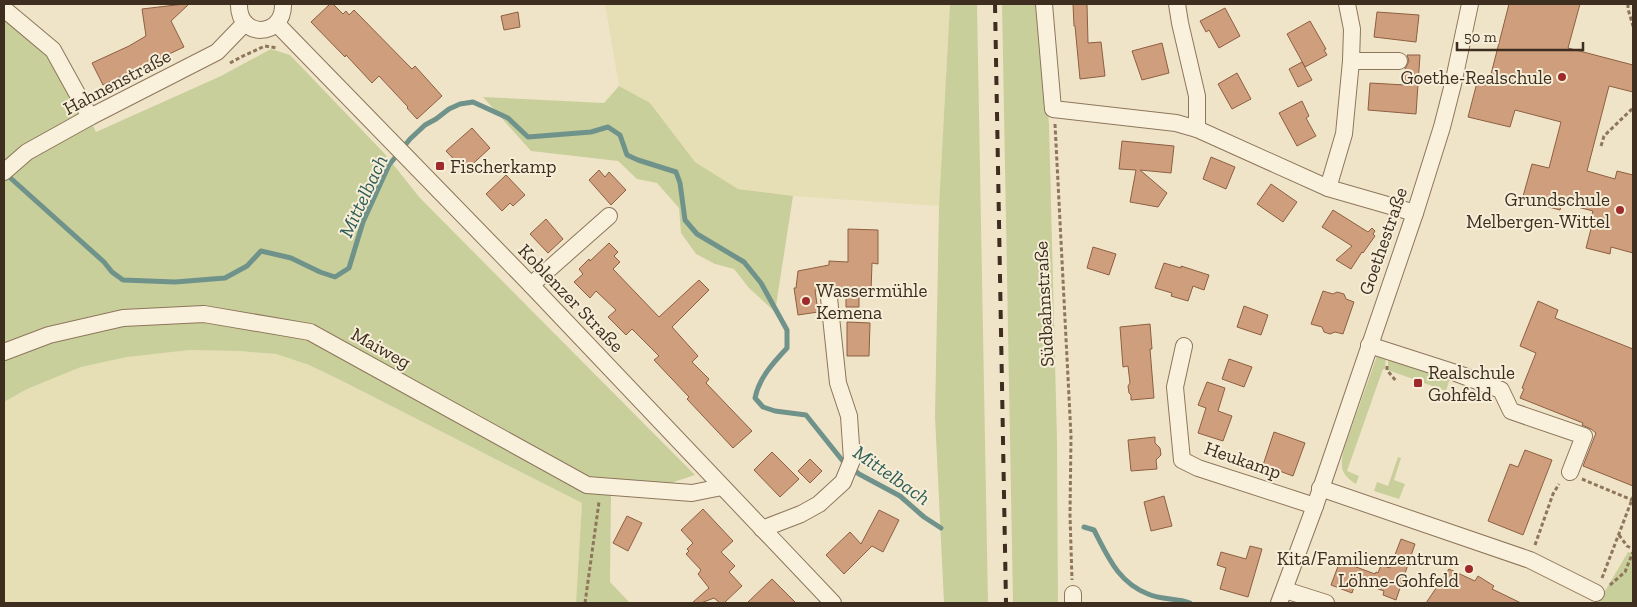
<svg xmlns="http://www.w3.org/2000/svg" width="1637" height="607" viewBox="0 0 1637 607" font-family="'Zilla Slab',serif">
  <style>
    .farmland { fill: #e6deb5 }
    .green { fill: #c9cf9b }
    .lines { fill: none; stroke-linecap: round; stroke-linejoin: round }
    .stream { stroke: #6f938a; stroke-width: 5 }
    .building { fill: #cf9f7d; stroke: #8d5f41 }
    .minor-casing { stroke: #8d765c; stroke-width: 18 }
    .path { stroke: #8d765c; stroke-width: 3; stroke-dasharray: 4 2.5; stroke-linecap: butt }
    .minor { stroke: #faf1dc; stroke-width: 16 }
    .rail { stroke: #3d2e20; stroke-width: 4; stroke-dasharray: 9 9; stroke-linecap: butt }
    .poi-dot { fill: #9e2a2b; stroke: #f7eed8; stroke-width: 2 }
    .labels { text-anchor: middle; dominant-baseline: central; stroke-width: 4; stroke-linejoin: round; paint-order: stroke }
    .poi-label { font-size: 19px; fill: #3d2e20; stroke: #f7eed8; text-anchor: end }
    .street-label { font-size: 19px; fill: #3d2e20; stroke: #f7eed8 }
    .water-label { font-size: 20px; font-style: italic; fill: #2f5d5a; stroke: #f7eed8 }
  </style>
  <rect width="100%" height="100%" fill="#f0e4c8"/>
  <g class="farmland">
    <polygon points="605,4 950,4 939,206 793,196 738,189 695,162 650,103 619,86"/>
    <polygon points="190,350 239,351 276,354 309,365 582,503 576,603 4,603 4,402 27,389 81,367 127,357"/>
  </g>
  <g class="green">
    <polygon points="4,4 52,50 84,108 96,132 221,76 271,49 290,55 384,153 420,198 695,475 646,491 611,491 610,582 630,603 576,603 582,503 342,381 309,365 276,354 239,351 190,350 127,357 81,367 27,389 4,402"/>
    <polygon points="950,4 977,4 988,603 944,603 935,417 939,206"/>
    <polygon points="1002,4 1039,4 1049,124 1057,439 1058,603 1013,603"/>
    <polygon points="619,86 650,103 695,162 738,189 793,196 775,312 749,288 734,269 715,264 696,254 681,233 679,208 657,183 637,179 618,161 531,151 483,97 604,103"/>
    <path d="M1378,353L1386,356L1385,369H1383L1347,471L1359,476L1356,484C1340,474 1340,466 1344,449Z"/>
    <polygon points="1388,357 1450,378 1446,391 1388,370"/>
    <polygon points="1398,457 1401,458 1394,480 1405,484 1399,499 1374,491 1377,482 1388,486"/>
    <polygon points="1628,552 1633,553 1633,603 1598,603"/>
  </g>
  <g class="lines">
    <g class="stream">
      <path d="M6,174L104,262L112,272L123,280L175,282L225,278L247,266L261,251L291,258L320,272L335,277L349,268L363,222L389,165L410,139L425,125L436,119L449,109L460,104L473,102L508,118L528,137L591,132L608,127L620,135L627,155L638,160L676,172L680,183L685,220L697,234L744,262L761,283L787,330V348C773,363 759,378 755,398L763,407L775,411L806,415L842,460L859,474L900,496L924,517L941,528"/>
      <path d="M1084,527L1094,530C1108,557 1118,582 1148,594C1161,600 1177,598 1190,603"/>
    </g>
  </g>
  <g class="building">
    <polygon points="184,4 189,4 171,21 184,47 103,85 92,63 129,46 146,36 142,9"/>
    <polygon points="330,4 333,4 343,14 346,11 349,15 354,10 412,69 415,66 442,96 417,119 407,108 408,107 379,76 372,83 346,55 345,57 311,22"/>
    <polygon points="1073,4 1087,4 1088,43 1101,42 1105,76 1080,79 1075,26 1074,26"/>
    <polygon points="1509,4 1580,4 1568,48 1633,65 1633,92 1609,86 1587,171 1615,179 1617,171 1633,175 1633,253 1611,247 1610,254 1586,248 1592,225 1589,224 1593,211 1562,203 1560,210 1522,200 1532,164 1549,168 1561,122 1515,110 1510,127 1468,117 1479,75 1490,78"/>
    <polygon points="1225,8 1240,36 1219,48 1209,30 1206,32 1200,21"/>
    <polygon points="518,12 520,27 504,30 501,16"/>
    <polygon points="1377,12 1419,15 1416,42 1374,37"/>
    <polygon points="1310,21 1326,49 1324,50 1327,55 1305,67 1287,34"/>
    <polygon points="1162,43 1169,73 1142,80 1132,51"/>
    <polygon points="1407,55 1420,55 1416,114 1368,110 1370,83 1405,85 1405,69 1409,61"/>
    <polygon points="1302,62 1312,80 1298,87 1289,69"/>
    <polygon points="1237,73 1251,99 1232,109 1218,84"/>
    <polygon points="1302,101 1309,116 1306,118 1316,136 1297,146 1279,113"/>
    <polygon points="472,128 490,148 465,171 446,151"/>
    <polygon points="1122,141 1174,146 1171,173 1140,170 1167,193 1158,207 1130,202 1136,170 1119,169"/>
    <polygon points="1211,157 1235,167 1226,189 1203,179"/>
    <polygon points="599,170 605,177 609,172 626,190 611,205 589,180"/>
    <polygon points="506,175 525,195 513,206 510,203 502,211 486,194"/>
    <polygon points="1271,184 1297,202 1283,222 1257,204"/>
    <polygon points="1333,210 1368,232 1372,228 1375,231 1373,234 1375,236 1363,253 1362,252 1351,269 1336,260 1352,246 1322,227"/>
    <polygon points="546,219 563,239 548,253 530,234"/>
    <polygon points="848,229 878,230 878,264 872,263 871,291 859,290 859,307 846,307 846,291 835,291 828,288 823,290 815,290 818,312 798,315 794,288 796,288 798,271 829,265 829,261 848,262"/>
    <polygon points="609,243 618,252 614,256 620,262 613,269 659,317 699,280 709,290 672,327 698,356 692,362 709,379 706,383 752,431 733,448 687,399 689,397 654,360 659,356 632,329 626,335 608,317 616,310 596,291 590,298 574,282 583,274 579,269 589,259 590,261"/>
    <polygon points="1093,247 1116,254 1109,275 1087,268"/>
    <polygon points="1164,263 1181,268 1181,266 1209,275 1204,290 1193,286 1188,301 1171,296 1172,293 1155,288"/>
    <polygon points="1323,291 1333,294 1337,292 1344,294 1346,299 1354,302 1343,334 1335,332 1330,334 1324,332 1322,327 1311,324"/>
    <polygon points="1538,301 1558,310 1555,318 1633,349 1633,486 1583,466 1596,433 1591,429 1582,425 1583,423 1520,398 1524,389 1522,388 1536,353 1520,346"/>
    <polygon points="1244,306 1268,315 1261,335 1237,327"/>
    <polygon points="847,322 870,323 869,356 847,356"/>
    <polygon points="1150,324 1152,349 1150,349 1154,398 1131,400 1131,395 1129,393 1128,386 1130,383 1128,366 1123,367 1120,327"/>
    <polygon points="1229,359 1252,367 1244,387 1222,379"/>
    <polygon points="1207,382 1225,388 1218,411 1232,416 1223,441 1198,433 1206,408 1198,405"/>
    <polygon points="1274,432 1305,443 1293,476 1263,465"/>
    <polygon points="1155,437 1155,443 1160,448 1161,455 1156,460 1157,469 1131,471 1128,440"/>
    <polygon points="1525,450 1552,460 1523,535 1488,521 1510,464 1518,467"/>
    <polygon points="772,452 799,479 780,497 754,470"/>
    <polygon points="810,459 822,471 810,483 798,471"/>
    <polygon points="1164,496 1172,526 1151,531 1144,502"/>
    <polygon points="703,509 733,541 721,552 735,566 729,572 742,586 724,603 720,603 714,598 701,603 692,603 709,588 698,574 701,570 686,554 689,551 687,549 693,543 681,530"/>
    <polygon points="879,510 899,520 883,552 872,546 844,574 826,555 850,532 861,544"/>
    <polygon points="627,516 642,523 628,551 613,543"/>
    <polygon points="1401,539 1415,544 1396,600 1383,595 1384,591 1356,581 1352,593 1331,585 1340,561 1375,574 1376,572 1378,573 1381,565 1390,568"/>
    <polygon points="1250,546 1262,549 1248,597 1220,589 1226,568 1217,565 1221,552 1246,559"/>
    <polygon points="1449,569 1475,581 1478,576 1494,586 1492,589 1521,603 1426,603"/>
    <polygon points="772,579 796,603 747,603"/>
  </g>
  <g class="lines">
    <g class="minor-casing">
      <g id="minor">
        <path d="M239,4C238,39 284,38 283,4"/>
        <polyline points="1044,4 1053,109 1176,123 1197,129 1328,188 1415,213"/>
        <polyline points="1177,4 1180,23 1197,96 1197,129"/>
        <polyline points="4,9 53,50 90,117"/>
        <polyline points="277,24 531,285 833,603"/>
        <polyline points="1351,61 1399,61"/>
        <polyline points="4,172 27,152 90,117 217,52 245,23"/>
        <polyline points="1328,188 1344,134 1351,61 1352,29 1347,4"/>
        <polyline points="531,285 609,216"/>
        <polyline points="1369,345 1456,373 1501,390 1511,411 1584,436 1570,472"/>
        <polyline points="1184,346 1175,387 1182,460 1198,468 1315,506"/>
        <polyline points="4,352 49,335 123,318 204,314 310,332 587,485 692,493 722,487"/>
        <polyline points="1320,488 1530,560 1596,593"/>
        <polyline points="762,529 801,514 819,504 843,482 852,460 849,416 838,383 829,298"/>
        <polyline points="1285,590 1326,603"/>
        <polyline points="1073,594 1073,603"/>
        <polyline points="1279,603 1315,506 1415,213 1442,127 1453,84 1470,4"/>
      </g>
    </g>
    <g class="path">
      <polyline points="1628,4 1628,9 1633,26"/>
      <polyline points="230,63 243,56 265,46 277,48"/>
      <polyline points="1055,124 1071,436 1070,515 1072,580"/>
      <polyline points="1601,146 1604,136 1633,108"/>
      <polyline points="1387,366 1387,370 1396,381"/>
      <polyline points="1441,397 1450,392 1452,386"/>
      <polyline points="1582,479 1632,500"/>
      <polyline points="1619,535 1627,546 1633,549"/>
      <polyline points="1535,545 1553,494 1559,484"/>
      <polyline points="1602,578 1633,497"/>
      <polyline points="1610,585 1625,572 1633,552"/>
      <polyline points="585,603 599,502"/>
    </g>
    <use href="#minor" class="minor"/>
    <polyline class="rail" points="995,4 1006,603"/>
  </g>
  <g class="poi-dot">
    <circle cx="1562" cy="77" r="5"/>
    <rect x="435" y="161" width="10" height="10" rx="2.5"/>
    <circle cx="1620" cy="210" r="5"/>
    <circle cx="806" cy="301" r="5"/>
    <rect x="1413" y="378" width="10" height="10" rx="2.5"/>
    <circle cx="1469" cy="569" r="5"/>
  </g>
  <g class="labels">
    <g class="poi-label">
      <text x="1552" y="77">Goethe-Realschule</text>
      <text x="450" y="166" text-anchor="start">Fischerkamp</text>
      <text x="1610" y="199">Grundschule<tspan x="1610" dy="22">Melbergen-Wittel</tspan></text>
      <text x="816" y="290" text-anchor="start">Wassermühle<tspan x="816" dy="22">Kemena</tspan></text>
      <text x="1428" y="372" text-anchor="start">Realschule<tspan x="1428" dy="22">Gohfeld</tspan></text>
      <text x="1459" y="558">Kita/Familienzentrum<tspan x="1459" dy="22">Löhne-Gohfeld</tspan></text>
    </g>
    <g class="street-label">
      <text transform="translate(117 82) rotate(-28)">Hahnenstraße</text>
      <text transform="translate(1383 241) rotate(-71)">Goethestraße</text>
      <text transform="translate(571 298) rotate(46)">Koblenzer Straße</text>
      <text transform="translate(1044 304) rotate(-93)">Südbahnstraße</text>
      <text transform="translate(381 348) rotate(29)">Maiweg</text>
      <text transform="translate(1243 460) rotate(19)">Heukamp</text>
    </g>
    <g class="water-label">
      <text transform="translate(363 196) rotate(-65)">Mittelbach</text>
      <text transform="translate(892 475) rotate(35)">Mittelbach</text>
    </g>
  </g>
  <rect width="1637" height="607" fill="none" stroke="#3d2e20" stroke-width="10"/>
  <path d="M1457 42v8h126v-8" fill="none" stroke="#3d2e20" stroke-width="2.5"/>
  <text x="1464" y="42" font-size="15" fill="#3d2e20" stroke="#f7eed8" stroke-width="4" paint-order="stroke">50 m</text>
</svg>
